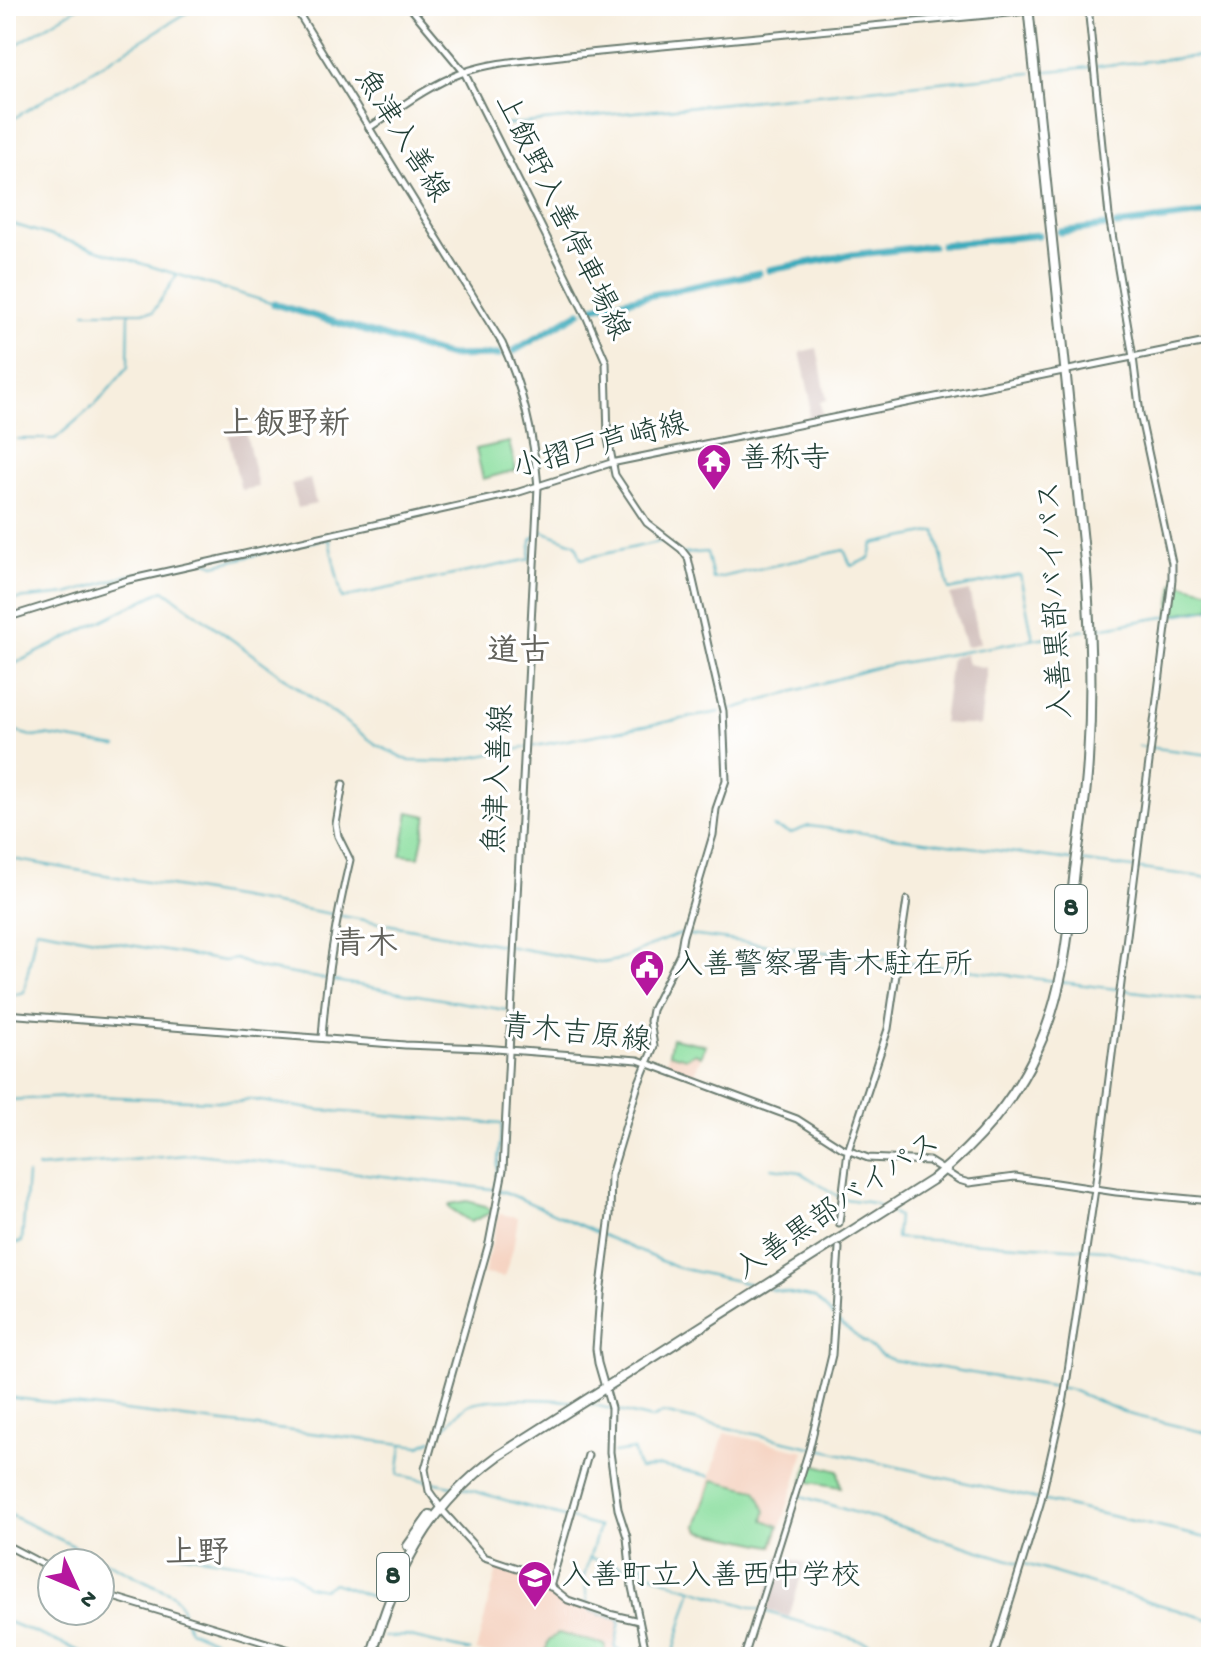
<svg xmlns="http://www.w3.org/2000/svg" width="1217" height="1663" viewBox="0 0 1217 1663" font-family="'Gochi Hand','Klee One',sans-serif">
  <style>
    .built { fill: #f5d3c1 }
    .industrial { fill: #d1c0bc }
    .green { fill: #8ade9f; stroke: #548e6a; stroke-width: 2 }
    .lines { fill: none; stroke-linecap: round; stroke-linejoin: round }
    .stream { stroke: #3dabbc; stroke-width: 2 }
    .river { stroke: #3dabbc; stroke-width: 7 }
    .tertiary-casing { stroke: #6b7b70; stroke-width: 9 }
    .secondary-casing { stroke: #6b7b70; stroke-width: 9 }
    .trunk-casing { stroke: #6b7b70; stroke-width: 12 }
    .tertiary { stroke: #fff; stroke-width: 5 }
    .secondary { stroke: #fff; stroke-width: 5 }
    .trunk { stroke: #fff; stroke-width: 8 }
    .labels { text-anchor: middle; dominant-baseline: central; stroke-width: 6; stroke-linejoin: round; paint-order: stroke }
    .shield { fill: #fff; stroke: #627771; stroke-width: 2 }
    .shield-label { font-size: 28px; font-weight: bold; fill: #1f3d34 }
    .street-label { font-size: 30px; fill: #1f3d34; stroke: #fff }
    .poi-label { font-size: 30px; fill: #1f3d34; stroke: #fff; text-anchor: start }
    .neighbourhood-label { font-size: 32px; font-weight: bold; fill: #62625c; stroke: #fff }
  </style>
  <rect width="100%" height="100%" fill="#fff"/>
  <filter id="ink" filterUnits="userSpaceOnUse"><feTurbulence type="fractalNoise" baseFrequency=".0125" numOctaves="2"/><feDisplacementMap in="SourceGraphic" scale="16" xChannelSelector="R" yChannelSelector="G"/><feConvolveMatrix kernelMatrix="1 2 1 2 8 2 1 2 1" color-interpolation-filters="sRGB"/></filter>
  <filter id="wash" filterUnits="userSpaceOnUse"><feTurbulence type="fractalNoise" baseFrequency=".006" numOctaves="4" result="noise"/><feDisplacementMap in="SourceGraphic" scale="32" xChannelSelector="R" yChannelSelector="G"/><feGaussianBlur stdDeviation="1.8" result="paint"/><feColorMatrix in="noise" values="0 0 0 0 0 0 0 0 0 0 0 0 0 0 0 0 0 1.4 0 .05"/><feComposite in="paint" operator="in"/></filter>
  <g filter="url(#wash)">
    <rect width="100%" height="100%" fill="#f7eede"/>
    <g class="built">
      <polygon points="672,1038 706,1045 694,1074 666,1064"/>
      <polygon points="499,1214 518,1217 513,1249 504,1277 484,1274"/>
      <polygon points="724,1433 805,1451 774,1548 699,1532 695,1527"/>
      <polygon points="498,1566 533,1578 561,1601 621,1620 614,1650 630,1657 504,1657 476,1651"/>
    </g>
    <g class="industrial">
      <polygon points="817,348 827,400 820,402 823,418 808,422 810,397 800,352"/>
      <polygon points="246,432 258,487 241,490 228,435"/>
      <polygon points="310,479 316,504 298,508 291,484"/>
      <polygon points="969,591 980,643 966,647 950,595"/>
      <polygon points="965,654 968,664 987,668 980,726 943,723 951,658"/>
      <polygon points="779,1555 805,1563 789,1617 762,1608"/>
    </g>
    <g class="green">
      <polygon points="509,442 516,470 483,479 476,449"/>
      <polygon points="1174,582 1211,591 1211,608 1169,615"/>
      <polygon points="409,812 427,816 419,857 401,855"/>
      <polygon points="672,1038 706,1045 701,1056 695,1053 686,1058 669,1053"/>
      <polygon points="467,1201 485,1206 492,1212 471,1222 449,1207 450,1204"/>
      <polygon points="809,1463 838,1471 841,1487 803,1481"/>
      <polygon points="713,1480 756,1490 766,1511 764,1520 779,1526 772,1546 701,1531 697,1526"/>
      <polygon points="558,1633 606,1645 604,1657 544,1657 548,1642"/>
    </g>
    <g class="lines">
      <g class="stream">
        <polyline points="6,51 80,6"/>
        <polyline points="1097,66 1211,55"/>
        <polyline points="1038,72 1091,67"/>
        <polyline points="6,123 198,6"/>
        <polyline points="503,125 1031,73"/>
        <polyline points="6,222 274,304"/>
        <polyline points="85,312 153,312 176,276"/>
        <polyline points="18,439 55,439 99,401 128,367 129,312"/>
        <polyline points="6,600 68,594 126,576 204,560 214,565 324,539 329,540 342,598 530,559 531,540 542,531 576,544 581,559 663,541 682,554 707,552 713,579 844,550 851,566 870,558 873,544 936,531 949,590 1020,575 1033,639"/>
        <polyline points="1093,629 1211,609"/>
        <polyline points="6,668 164,590 377,745 410,761 448,762 720,712"/>
        <polyline points="726,711 878,667 1086,630"/>
        <polyline points="6,729 35,737 45,735 117,747"/>
        <polyline points="1139,746 1211,755"/>
        <polyline points="773,827 791,833 809,826 1071,860"/>
        <path d="M6,858L298,908L600,963C630,961 653,941 681,934L1055,981"/>
        <polyline points="1078,861 1211,878"/>
        <polyline points="1061,982 1211,1001"/>
        <polyline points="6,997 24,992 36,929 224,961 236,959 258,968 506,1010"/>
        <polyline points="6,1100 94,1096 239,1102 248,1099 318,1110 502,1124 495,1188"/>
        <polyline points="37,1168 198,1154 492,1189 505,1192 675,1267 759,1286"/>
        <polyline points="772,1168 800,1172 839,1197"/>
        <polyline points="845,1199 874,1203 881,1207"/>
        <polyline points="890,1212 898,1216 896,1238 1105,1250 1211,1279"/>
        <polyline points="6,1244 22,1242 27,1175"/>
        <polyline points="769,1289 815,1298 833,1316"/>
        <polyline points="837,1321 881,1355 893,1360 1069,1389 1128,1414 1211,1434"/>
        <polyline points="6,1397 420,1446 432,1440"/>
        <polyline points="586,1403 652,1419 663,1413 1211,1539"/>
        <path d="M437,1436C448,1427 456,1412 468,1405C483,1396 557,1399 576,1402"/>
        <polyline points="402,1446 398,1475 457,1487"/>
        <polyline points="614,1453 633,1450 639,1469 660,1466 710,1476"/>
        <polyline points="463,1488 599,1527 584,1576 588,1604"/>
        <polyline points="798,1495 1019,1563"/>
        <polyline points="6,1513 174,1595 180,1604 189,1630 252,1657"/>
        <polyline points="180,1554 291,1571 307,1586 324,1589 334,1583 372,1597"/>
        <polyline points="590,1558 627,1567"/>
        <polyline points="1025,1564 1211,1620"/>
        <polyline points="634,1566 644,1564 644,1571 679,1585 914,1657"/>
        <polyline points="589,1610 620,1620 615,1649 637,1657"/>
        <polyline points="6,1621 94,1657"/>
        <polyline points="384,1637 406,1636 470,1651"/>
        <polyline points="672,1657 692,1589"/>
      </g>
      <g class="river">
        <polyline points="1116,225 1211,213"/>
        <polyline points="1060,232 1106,226"/>
        <polyline points="942,245 1038,235"/>
        <polyline points="769,270 850,255 932,246"/>
        <polyline points="274,304 449,356 498,355"/>
        <polyline points="589,308 759,273"/>
        <polyline points="514,351 580,312"/>
      </g>
    </g>
  </g>
  <g filter="url(#ink)">
    <g class="lines">
      <g class="tertiary-casing">
        <g id="tertiary">
          <path d="M369,128C398,109 429,85 462,73C494,61 533,60 568,55L1081,6"/>
          <path d="M322,1038C326,977 336,919 350,860L338,836L336,824L343,784"/>
          <polyline points="839,1223 848,1151 888,1029 907,900"/>
          <polyline points="441,1509 484,1557 535,1574 568,1600 609,1614 639,1621"/>
          <polyline points="550,1587 588,1455"/>
          <polyline points="744,1657 809,1450 832,1355 839,1248"/>
          <polyline points="993,1657 1040,1504 1064,1398 1095,1189 1172,580 1172,563 1140,414 1133,357 1109,216 1088,6"/>
        </g>
      </g>
      <g class="secondary-casing">
        <g id="secondary">
          <path d="M294,6L502,343C524,390 534,436 538,487L503,1170L489,1243L425,1469L429,1491L441,1508"/>
          <polyline points="409,6 464,72 587,318 606,362 608,439 615,475 647,523 681,549 688,558 723,711 726,780 716,809 713,835 683,936 680,954 652,1010 650,1021 654,1046 638,1085 611,1175 610,1215 600,1294 596,1349 598,1363 611,1408 610,1452 618,1509 627,1537 632,1587 647,1657"/>
          <polyline points="6,618 128,580 516,493 611,463 1211,341"/>
          <polyline points="6,1014 405,1045 482,1048 638,1060 797,1119 842,1148 868,1158 929,1161 959,1180 969,1183 1015,1177 1116,1192 1211,1201"/>
          <polyline points="6,1545 52,1569"/>
          <polyline points="100,1593 313,1657"/>
        </g>
      </g>
      <g class="trunk-casing">
        <g id="trunk">
          <polyline points="408,1546 430,1515"/>
          <path d="M371,1657C397,1571 423,1511 498,1456L932,1180C977,1143 1014,1102 1038,1048C1064,992 1068,931 1075,870C1080,834 1086,798 1088,761C1092,698 1091,635 1086,572L1028,6"/>
        </g>
      </g>
      <use href="#tertiary" class="tertiary"/>
      <use href="#secondary" class="secondary"/>
      <use href="#trunk" class="trunk"/>
    </g>
  </g>
  <defs>
    <g id="temple-pin" transform="scale(1.8)"><path d="M0 17L-7.5 6A9.5 9.5 0 1 1 7.5 6Z" fill="#b5179e" stroke="#fff"/><path d="M0-6L5-2H3V0L6.5 2.5H4V6H1.5V3h-3V6H-4V2.5H-6.5L-3 0V-2H-5Z" fill="#fff"/></g>
    <g id="civic-pin" transform="scale(1.8)"><path d="M0 17L-7.5 6A9.5 9.5 0 1 1 7.5 6Z" fill="#b5179e" stroke="#fff"/><path d="M-.6-6.5H3V-4.5H.6V-3L4-1V1h2V6H-6V1h2V-1L-.6-3ZM-1.2 2.5V6h2.4V2.5Z" fill="#fff"/></g>
    <g id="school-pin" transform="scale(1.8)"><path d="M0 17L-7.5 6A9.5 9.5 0 1 1 7.5 6Z" fill="#b5179e" stroke="#fff"/><path d="M0-5L7-2L0 1L-7-2ZM-4 1L0 2.5L4 1V4Q0 6-4 4Z" fill="#fff"/></g>
  </defs>
  <g fill-rule="evenodd">
    <use href="#temple-pin" x="714" y="461"/>
    <use href="#civic-pin" x="647" y="967"/>
    <use href="#school-pin" x="535" y="1578"/>
  </g>
  <g class="labels">
    <g class="shield">
      <rect x="1055" y="885" width="32" height="48" rx="6"/>
      <rect x="377" y="1553" width="32" height="48" rx="6"/>
    </g>
    <g class="shield-label">
      <text x="1071" y="909">8</text>
      <text x="393" y="1577">8</text>
    </g>
    <g class="street-label">
      <text transform="translate(400 137) rotate(58)">魚津入善線</text>
      <text transform="translate(560 218) rotate(64)">上飯野入善停車場線</text>
      <text transform="translate(601 448) rotate(-15)">小摺戸芦崎線</text>
      <text transform="translate(1058 600) rotate(-93)">入善黒部バイパス</text>
      <text transform="translate(501 779) rotate(-87)">魚津入善線</text>
      <text transform="translate(576 1036) rotate(6)">青木吉原線</text>
      <text transform="translate(839 1208) rotate(-34)">入善黒部バイパス</text>
    </g>
    <g class="poi-label">
      <text x="740" y="461">善称寺</text>
      <text x="673" y="967">入善警察署青木駐在所</text>
      <text x="561" y="1578">入善町立入善西中学校</text>
    </g>
    <g class="neighbourhood-label">
      <text x="286" y="427">上飯野新</text>
      <text x="519" y="654">道古</text>
      <text x="366" y="947">青木</text>
      <text x="197" y="1556">上野</text>
    </g>
  </g>
  <rect width="1217" height="1663" fill="none" stroke="#fff" stroke-width="32"/>
  <g transform="translate(76 1587) rotate(134)"><circle r="38" fill="#ffffff" stroke="#a5b1ae" stroke-width="2"/>
  <path d="M0-6L14 30L0 20L-14 30Z" fill="#b5179e"/>
  <text y="-12" font-size="22" font-weight="bold" text-anchor="middle" fill="#1f3d34">N</text>
  </g>
</svg>
